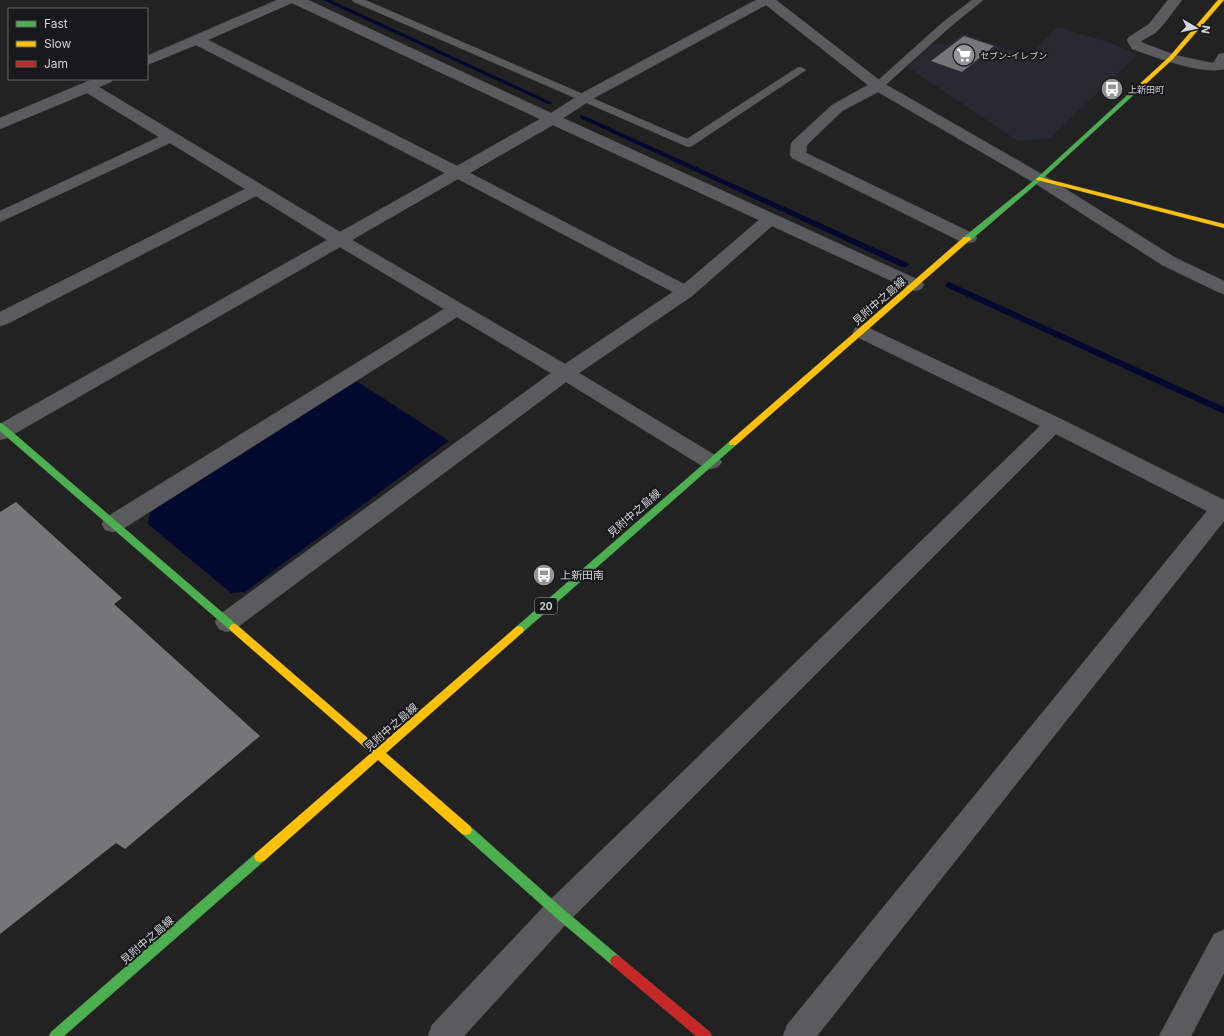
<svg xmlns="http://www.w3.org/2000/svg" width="1224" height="1036" viewBox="0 0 1224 1036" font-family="Inter,'Noto Sans JP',sans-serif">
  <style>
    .built { fill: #272a30 }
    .water { fill: #03082f }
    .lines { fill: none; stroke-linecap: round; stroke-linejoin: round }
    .stream { fill: #03082f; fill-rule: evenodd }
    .building { fill: #757677 }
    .lane-casing { stroke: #3f4040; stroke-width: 1 }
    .street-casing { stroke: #3f4040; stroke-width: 1 }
    .fast-casing { stroke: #3f4040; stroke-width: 1 }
    .slow-casing { stroke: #3f4040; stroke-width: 1 }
    .jam-casing { stroke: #3f4040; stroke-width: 1 }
    .lane { fill: #5a5b5c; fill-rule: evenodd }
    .street { fill: #5a5b5c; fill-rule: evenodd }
    .fast { fill: #4caf50; fill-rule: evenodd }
    .slow { fill: #ffc107; fill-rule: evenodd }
    .jam { fill: #c62828; fill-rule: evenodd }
    .labels { text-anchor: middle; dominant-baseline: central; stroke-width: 4; stroke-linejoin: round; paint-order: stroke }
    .far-poi-label { font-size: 9px; fill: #d3d4d6; stroke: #18191b; text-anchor: start }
    .shield { fill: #18191b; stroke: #9b9c9e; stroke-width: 1 }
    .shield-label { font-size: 10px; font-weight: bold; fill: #d3d4d6 }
    .street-label { font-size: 11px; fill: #d3d4d6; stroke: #18191b }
    .poi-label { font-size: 11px; fill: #d3d4d6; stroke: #18191b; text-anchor: start }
  </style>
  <rect width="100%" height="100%" fill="#222223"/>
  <polygon class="built" points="1058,27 1111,43 1137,55 1050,138 1018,141 908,67 934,43 947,45 963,33 1028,57"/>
  <polygon class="water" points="355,380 449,441 245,592 231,593 148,524 150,512"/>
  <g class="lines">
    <g class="stream">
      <polygon points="323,0 331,0 553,103 548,104"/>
      <polygon points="582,115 908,263 909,265 905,267 902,267 580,118 579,117"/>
      <polygon points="949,282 1224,407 1224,414 946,287 945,285"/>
    </g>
  </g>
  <g class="building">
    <polygon points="964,36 994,46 962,72 931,61"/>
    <polygon points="16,502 122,598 114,604 260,736 125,849 116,843 0,934 0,512"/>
  </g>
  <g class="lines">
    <g class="lane-casing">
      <g id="lane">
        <polygon points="352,0 365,0 687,139 797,68 801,67 806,70 692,146 688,147 354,2"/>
        <polygon points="972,0 983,0 950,27 882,88 874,88 873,86 874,84 942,23"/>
      </g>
    </g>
    <g class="street-casing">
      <g id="street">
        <path d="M277,0H308L551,113L584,92L756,0H776L883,83L1045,176L1174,257L1224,281V294L1218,292L1162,265L1033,182L878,92L842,111L807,145L806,153L974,234L977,238L974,242L968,243L962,242L792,158L790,155L791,144L793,141L832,105L868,85L766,5L594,98L563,118L921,281L924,285L921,289L915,291L909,289L772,226L692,296L579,373L718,457L722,462L718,467L711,469L704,467L566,382L235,629L227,632L219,629L215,622L219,615L551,373L457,317L121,530L113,532L105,530L102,524L105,518L444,309L340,247L7,438L0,440V424L327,240L256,196L7,324L0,326V312L245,189L170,143L0,222V211L159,137L87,93L0,129V118L93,79H113L111,82L99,87L340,232L445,173L196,45L147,65V56ZM292,3L540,119L457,166L208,40ZM553,125L759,220L684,284L470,173ZM458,179L673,292L565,364L352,240Z"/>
        <path d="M1168,0H1182L1162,26L1155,33L1141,41L1143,43L1175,55L1212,63L1214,62L1219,54L1224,53V69C1200,75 1156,57 1132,49L1127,40L1129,37L1149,24Z"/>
        <polygon points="862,326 869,328 1061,419 1224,500 1224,521 817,1036 783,1036 787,1025 1207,511 1056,434 568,922 464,1036 428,1036 432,1025 548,902 1040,426 855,336 853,332 855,328"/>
        <polygon points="1224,930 1224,973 1191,1036 1159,1036 1214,934"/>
      </g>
    </g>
    <g class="fast-casing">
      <g id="fast">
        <polygon points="1133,90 1138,91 1041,180 970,241 964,241 964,237 1037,178"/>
        <polygon points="0,423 3,424 237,625 239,628 237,631 234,632 231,631 0,431"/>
        <polygon points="733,440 737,443 736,445 522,633 519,634 516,633 514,630 516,627 730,441"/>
        <polygon points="466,825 470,826 562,908 620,957 622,961 620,965 616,967 612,965 554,916 462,834 460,830 462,826"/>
        <polygon points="260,852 264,853 266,857 264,861 64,1036 49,1036 51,1032 256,853"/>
      </g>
    </g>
    <g class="slow-casing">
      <g id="slow">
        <polygon points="1218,0 1224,0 1173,59 1137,92 1133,92 1133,90 1169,57"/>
        <polygon points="1039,177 1224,224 1224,228 1037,180 1036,179"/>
        <polygon points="964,237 970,237 971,239 736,445 730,445 729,443 730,441"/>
        <polygon points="234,624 237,625 378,747 516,627 519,626 522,627 524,630 522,633 386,753 470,826 472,830 470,834 466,835 462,834 378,760 264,861 260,862 256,861 254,857 256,853 371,753 231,631 229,628 231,625"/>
      </g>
    </g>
    <g class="jam-casing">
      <polygon id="jam" points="616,955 620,957 710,1032 712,1036 696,1036 612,965 610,961 612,957"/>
    </g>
    <use href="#lane" class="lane"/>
    <use href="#street" class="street"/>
    <use href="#fast" class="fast"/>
    <use href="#slow" class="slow"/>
    <use href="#jam" class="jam"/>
  </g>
  <defs>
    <g id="supermarket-disc" transform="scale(1.15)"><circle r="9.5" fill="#959697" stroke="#18191b"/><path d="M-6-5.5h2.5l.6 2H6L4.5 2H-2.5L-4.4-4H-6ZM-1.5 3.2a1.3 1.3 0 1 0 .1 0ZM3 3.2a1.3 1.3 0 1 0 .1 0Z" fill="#fff"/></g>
    <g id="bus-disc" transform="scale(1.15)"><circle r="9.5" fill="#959697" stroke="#18191b"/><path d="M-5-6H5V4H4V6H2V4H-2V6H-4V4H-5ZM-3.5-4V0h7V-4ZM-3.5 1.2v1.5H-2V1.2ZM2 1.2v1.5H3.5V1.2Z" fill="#fff"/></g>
  </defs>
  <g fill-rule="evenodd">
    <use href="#supermarket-disc" x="964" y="55"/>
    <use href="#bus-disc" x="1112" y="89"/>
    <use href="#bus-disc" x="544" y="575"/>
  </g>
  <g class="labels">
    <g class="far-poi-label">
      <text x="980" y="55">セブン-イレブン</text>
      <text x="1128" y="89">上新田町</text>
    </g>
    <rect class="shield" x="535" y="598" width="22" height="16" rx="3"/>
    <g class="shield-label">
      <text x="546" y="606">20</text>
    </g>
    <g class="street-label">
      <text transform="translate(879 301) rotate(-41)">見附中之島線</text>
      <text transform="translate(634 513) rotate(-41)">見附中之島線</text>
      <text transform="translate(391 727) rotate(-41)">見附中之島線</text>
      <text transform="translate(147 940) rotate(-41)">見附中之島線</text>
    </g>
    <g class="poi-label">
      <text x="560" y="575">上新田南</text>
    </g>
  </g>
  <rect x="8" y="8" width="140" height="72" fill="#18191b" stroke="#636466"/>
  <rect x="16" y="21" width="20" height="6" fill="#4caf50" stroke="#636466"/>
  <text x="44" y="28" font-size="12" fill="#d3d4d6">Fast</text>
  <rect x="16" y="41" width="20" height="6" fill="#ffc107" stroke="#636466"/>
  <text x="44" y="48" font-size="12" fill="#d3d4d6">Slow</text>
  <rect x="16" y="61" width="20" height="6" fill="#c62828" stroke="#636466"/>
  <text x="44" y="68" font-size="12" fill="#d3d4d6">Jam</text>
  <g transform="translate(1196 28) rotate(99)" stroke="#18191b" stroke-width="3" paint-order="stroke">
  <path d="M0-3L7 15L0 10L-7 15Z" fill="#d3d4d6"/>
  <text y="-6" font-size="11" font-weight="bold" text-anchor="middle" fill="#d3d4d6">N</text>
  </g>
</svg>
